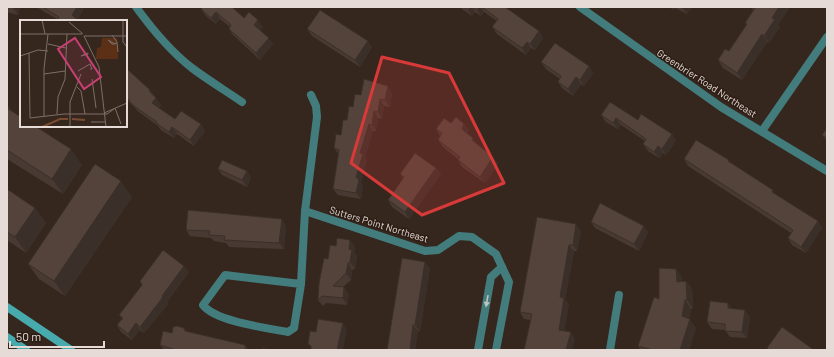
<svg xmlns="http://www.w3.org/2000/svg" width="834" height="357" viewBox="0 0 834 357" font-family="Barlow,sans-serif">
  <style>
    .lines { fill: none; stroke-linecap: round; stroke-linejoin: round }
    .street { stroke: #437c7d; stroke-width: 8 }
    .secondary { stroke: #47aaac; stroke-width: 8 }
    .wall { fill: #483a32 }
    .shaded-wall { fill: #3b2f29 }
    .building { fill: #54433a; stroke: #3b2f29 }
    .oneway { fill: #bdc3c0 }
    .marked { fill: #d83a39; fill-opacity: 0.2; stroke: #d83a39; stroke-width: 3; stroke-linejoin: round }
    .labels { text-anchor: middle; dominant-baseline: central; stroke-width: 3; stroke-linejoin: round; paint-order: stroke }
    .street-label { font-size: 10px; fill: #e6dbd6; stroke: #2c1d15 }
    .inset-river { fill: none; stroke: #794b31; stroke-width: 2 }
    .inset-road { fill: none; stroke: #7c6f68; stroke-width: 1 }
    .view { fill: #c93f74; fill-opacity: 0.15; stroke: #c93f74; stroke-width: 2 }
    .inset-edge { fill: none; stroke: #e6dbd6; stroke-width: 2 }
  </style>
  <rect width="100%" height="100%" fill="#36271e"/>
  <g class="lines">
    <g class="street">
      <path d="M136,7C152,29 170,51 192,68C208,80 226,91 242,102"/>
      <polyline points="580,7 721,107 827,171"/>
      <polyline points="762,131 827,37"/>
      <polyline points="305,211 425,251 438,250 459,236 472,237 496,254 509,282 496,350"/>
      <path d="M301,284L225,275L203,305C216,322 268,328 288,332L294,328L301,284L305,211L317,117L316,106L311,95"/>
      <polyline points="478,350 491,277 502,267"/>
      <polyline points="610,350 619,295"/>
    </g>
    <g class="secondary">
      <polyline points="7,307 71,350"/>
      <polyline points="7,337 26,350"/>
    </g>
  </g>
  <g class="wall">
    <polygon points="7,7 20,7 18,15 7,12"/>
    <polygon points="36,7 82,7 83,10 77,20 57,19"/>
    <polygon points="200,7 232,7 244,18 263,27 260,30 273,44 260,60 233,35 229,29 230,27 220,19 216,24 206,16 201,9 202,8"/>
    <polygon points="461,7 505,7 539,31 543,38 535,50 531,48 526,55 497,34 492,27 497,21 484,12 481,16 475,12 472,16 462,9"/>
    <polygon points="669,7 692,7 687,14 675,8 674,10"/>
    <polygon points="752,7 790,7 778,25 780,27 769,43 767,42 742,80 723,68 718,60 729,51 746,25 745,23 753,10"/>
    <polygon points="307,29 372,47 360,67 312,36"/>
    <polygon points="541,62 589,66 593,73 584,86 581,84 573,96 562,88 558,82 560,79 546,69"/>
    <polygon points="126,68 150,90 161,105 158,108 175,119 201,124 205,131 194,146 177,134 174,138 161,130 158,126 139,112 126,99"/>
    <polygon points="392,93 390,107 384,106 382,119 378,118 376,131 373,131 365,157 367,160 361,183 363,186 361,199 338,195 333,189 339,155 334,148 341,135 353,107 361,95"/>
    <polygon points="7,104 12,112 82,165 63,194 7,159"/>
    <polygon points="601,115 638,120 672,134 676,141 666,155 663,153 659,158 648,151 643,144 645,141 621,125 618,129 606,122"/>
    <polygon points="451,123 464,124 469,130 467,133 473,138 478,145 493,157 498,164 485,183 462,167 458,160 458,159 443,147 438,140 440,136 436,129"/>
    <polygon points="827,128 827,141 822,135"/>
    <polygon points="684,159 729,160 731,164 777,196 818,221 822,228 806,253 792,245 788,238 791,233 688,166"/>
    <polygon points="436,168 441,174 409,219 392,207 388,200 403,178 400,174"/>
    <polygon points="218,169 247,171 251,178 247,187 222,175"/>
    <polygon points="7,189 35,208 46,223 26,253 7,240"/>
    <polygon points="132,197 65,296 39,279 28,264"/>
    <polygon points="537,217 581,231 577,251 574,251 565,300 569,304 564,331 575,339 531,320 524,319 520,312"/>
    <polygon points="591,222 648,232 639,251 595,228"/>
    <polygon points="286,226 284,249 229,247 226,243 214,241 211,238 190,236 186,230"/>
    <polygon points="350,240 355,247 354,252 357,256 355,269 352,270 351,280 343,287 349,294 347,305 326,303 323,306 318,300 328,259 336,246"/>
    <polygon points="430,268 420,332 418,331 415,350 387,350"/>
    <polygon points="676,269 682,278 682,281 686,281 692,289 693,309 691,309 689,319 696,328 689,350 641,350 638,346 659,299"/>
    <polygon points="189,272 167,302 168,304 144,333 140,330 132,340 121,332 117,325 122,319 119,315"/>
    <polygon points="732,309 750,317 747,338 730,337 725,330 712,329 707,322"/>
    <polygon points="184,328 187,332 245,345 248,350 251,350 164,350 160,345 172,333"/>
  </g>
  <g class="shaded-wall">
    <polygon points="13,7 20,7 18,15 13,8"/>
    <polygon points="77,7 82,7 83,10 77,21 72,15"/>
    <polygon points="470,7 472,7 475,12 472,16 468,10"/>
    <polygon points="479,7 481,7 484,12 481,16 477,10"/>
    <polygon points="671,7 675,7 675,8 674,10"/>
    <polygon points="682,7 692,7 687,14"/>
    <polygon points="779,7 790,7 778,25 780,27 769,43 764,36 772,18"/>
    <polygon points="216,12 220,19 216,24 211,18"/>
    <polygon points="258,20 263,27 259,32 254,25"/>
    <polygon points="539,31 543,38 535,50 530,44"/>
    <polygon points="762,34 767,42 742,80 737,73"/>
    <polygon points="269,38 273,44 260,60 256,53"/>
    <polygon points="368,41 372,47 360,67 355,60"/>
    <polygon points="527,42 531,48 526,55 522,48"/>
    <polygon points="589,66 593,73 584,86 580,80"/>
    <polygon points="576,77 581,84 573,96 568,89"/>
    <polygon points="388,86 392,93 390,107 385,100"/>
    <polygon points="150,90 155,96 149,91"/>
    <polygon points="156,98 161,105 156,110 152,103"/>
    <polygon points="380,99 384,106 382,119 378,112"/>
    <polygon points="7,104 15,115 7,113"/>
    <polygon points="374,111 378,118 376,131 372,125"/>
    <polygon points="616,118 621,125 618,129 613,123"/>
    <polygon points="201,124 205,131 194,146 190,140"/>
    <polygon points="369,124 373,131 365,157 367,160 361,183 363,186 361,199 356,193 356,177 360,153"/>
    <polygon points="464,124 469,130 466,135 462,129"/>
    <polygon points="172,127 177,134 174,138 169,132"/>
    <polygon points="672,134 676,141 666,155 662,149"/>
    <polygon points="473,138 478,145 476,147 472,140"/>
    <polygon points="658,146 663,153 659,158 654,152"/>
    <polygon points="71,149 82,165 63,194 52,179"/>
    <polygon points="493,157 498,164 485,183 480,177"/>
    <polygon points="436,168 441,174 409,219 405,212"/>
    <polygon points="247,171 251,178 247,187 242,180"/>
    <polygon points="121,181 132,197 65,296 54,281"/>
    <polygon points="773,190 778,197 772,192"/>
    <polygon points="35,208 46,223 26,253 15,237"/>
    <polygon points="282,219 286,226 284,249 279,243"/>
    <polygon points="818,221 822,228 806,253 801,247"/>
    <polygon points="576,224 581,231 577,251 573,245"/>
    <polygon points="644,226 648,232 639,251 634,244"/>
    <polygon points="350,240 355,247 354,252 357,256 355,269 350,262 349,249"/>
    <polygon points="569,245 574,251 565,300 569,304 563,337 559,330 560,297"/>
    <polygon points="425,262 430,268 420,332 415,325"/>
    <polygon points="348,263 352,270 351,280 346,273"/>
    <polygon points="184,266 189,272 167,302 168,304 144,333 140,327"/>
    <polygon points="676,269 682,278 683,291 677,282"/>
    <polygon points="686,281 692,289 693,309 687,300"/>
    <polygon points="344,287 349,294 347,305 343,298"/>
    <polygon points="685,300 691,309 688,324 682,316"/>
    <polygon points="728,303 733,310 728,308"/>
    <polygon points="745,310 750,317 747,338 742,332"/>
    <polygon points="690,319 696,328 689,350 680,350"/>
    <polygon points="136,323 140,330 132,340 128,334"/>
    <polygon points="343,323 347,330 343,350 337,350"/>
    <polygon points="413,325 418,331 415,350 410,350"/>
    <polygon points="571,332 575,339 572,350 566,350"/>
  </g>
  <g class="building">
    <polygon points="43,7 77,7 72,15 79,21 56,21 59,17"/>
    <polygon points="203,7 232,7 244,18 249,12 258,20 254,25 269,38 256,53 229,29 231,25 216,12 211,18 201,9"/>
    <polygon points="464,7 470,7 468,10"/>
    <polygon points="473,7 479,7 477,10"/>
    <polygon points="482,7 505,7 539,31 530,44 527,42 522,48 492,27 498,19"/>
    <polygon points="753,7 779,7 772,18 775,19 764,36 762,34 737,73 718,60 725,49 729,51 747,24 745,23 755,8"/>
    <polygon points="320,10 368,41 355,60 307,29"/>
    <polygon points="555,43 589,66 580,80 576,77 568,89 558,82 561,76 541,62"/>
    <polygon points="126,68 150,90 149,91 156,98 152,103 175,119 181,111 201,124 190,140 172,127 169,132 156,123 157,122 134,106 126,97"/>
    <polygon points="364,79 388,86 385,100 380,99 378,112 374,111 372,125 369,124 360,153 363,154 356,177 359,180 356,193 333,189 339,150 334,148 336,134 341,135 343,120 347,120 349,106 353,107 355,94 361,95"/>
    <polygon points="610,102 638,120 641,114 672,134 662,149 658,146 654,152 643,144 646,139 616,118 613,123 601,115"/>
    <polygon points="7,108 21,117 21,126 35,126 71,149 52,179 7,150"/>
    <polygon points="456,117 464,124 462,129 473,138 472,140 493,157 480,177 458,160 460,157 438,140 442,133 436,129 444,118 451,123"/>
    <polygon points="827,128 827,138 822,135"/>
    <polygon points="696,140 729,160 728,161 773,190 772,192 818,221 801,247 788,238 793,230 684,159"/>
    <polygon points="415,153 436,168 405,212 388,200 404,177 400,174"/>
    <polygon points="222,160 247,171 242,180 218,169"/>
    <polygon points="95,164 121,181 54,281 28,264"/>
    <polygon points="7,189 35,208 15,237 7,232"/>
    <polygon points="600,203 644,226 634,244 591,222"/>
    <polygon points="188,210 282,219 279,243 224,240 225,236 209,235 210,231 186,230"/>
    <polygon points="537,217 576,224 573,245 569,245 560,297 564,298 559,330 571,332 566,350 524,350 532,314 520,312"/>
    <polygon points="337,238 350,240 349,249 352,250 350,262 348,263 346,273 333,286 344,287 343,298 322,296 318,300 319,283 324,258 328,259 330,245 336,246"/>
    <polygon points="163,250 184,266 162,296 163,297 140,327 136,323 128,334 117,325 123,318 119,315 142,285 140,281"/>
    <polygon points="402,258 425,262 415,325 413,325 410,350 387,350"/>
    <polygon points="659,268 676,269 677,282 686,281 687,300 685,300 682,316 690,319 680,350 653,350 638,346 654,297 659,299"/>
    <polygon points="710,301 728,303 728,308 745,310 742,332 725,331 725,324 707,322"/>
    <polygon points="318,319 343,323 337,350 311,350 311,346 308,344 310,331 316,332"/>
    <polygon points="177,326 184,328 185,331 245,345 245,349 251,350 176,350 160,345 163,331 172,333 173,327"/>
    <polygon points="782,327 814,350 769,350 767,348"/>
    <polygon points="263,348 269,350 262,350"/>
  </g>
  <defs><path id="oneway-solid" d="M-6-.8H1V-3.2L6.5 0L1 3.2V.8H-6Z"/></defs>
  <use class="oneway" href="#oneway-solid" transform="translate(487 301) rotate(100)"/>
  <path class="marked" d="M382,57L449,73L504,183L422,215L351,163Z"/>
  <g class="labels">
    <g class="street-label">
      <text transform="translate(707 83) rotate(33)">Greenbrier Road Northeast</text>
      <text transform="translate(379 224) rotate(17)">Sutters Point Northeast</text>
    </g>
  </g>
  <g transform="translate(20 20)">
    <rect width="107" height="107" fill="#36271e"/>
    <path d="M82,18H97L98,39H76L77,28L81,27Z" fill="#5b3017"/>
    <path class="inset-river" d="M52,99L65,100M22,107L40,99H48"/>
    <path class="inset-road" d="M22,0L25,14M103,0V22L107,27M49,2L63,14M0,14H62M92,15L97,22L98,32M28,24L46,28M95,24L88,20L92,24H94L97,23M9,33L10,98M68,33V34L61,36ZM0,36L18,30L28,31M58,51L70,44L72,49H70M24,54L45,51M72,59L76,88M57,67L61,71L65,94M95,88L101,104M84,93L107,83M37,94L38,77L45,59L47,14M24,96V49L28,14M10,98L44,94H87L94,89M71,102H85M50,107V82L61,54M86,107L79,47L64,16H107"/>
    <path class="view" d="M55,18L81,57L64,69L38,29Z"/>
    <rect width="107" height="107" class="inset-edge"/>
  </g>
  <rect width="834" height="357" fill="none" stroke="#e6dbd6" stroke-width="16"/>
  <path d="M10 341v6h94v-6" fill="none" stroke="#e6dbd6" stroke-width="2"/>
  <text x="16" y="341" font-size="12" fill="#e6dbd6" stroke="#2c1d15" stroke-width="3" paint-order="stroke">50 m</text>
</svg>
